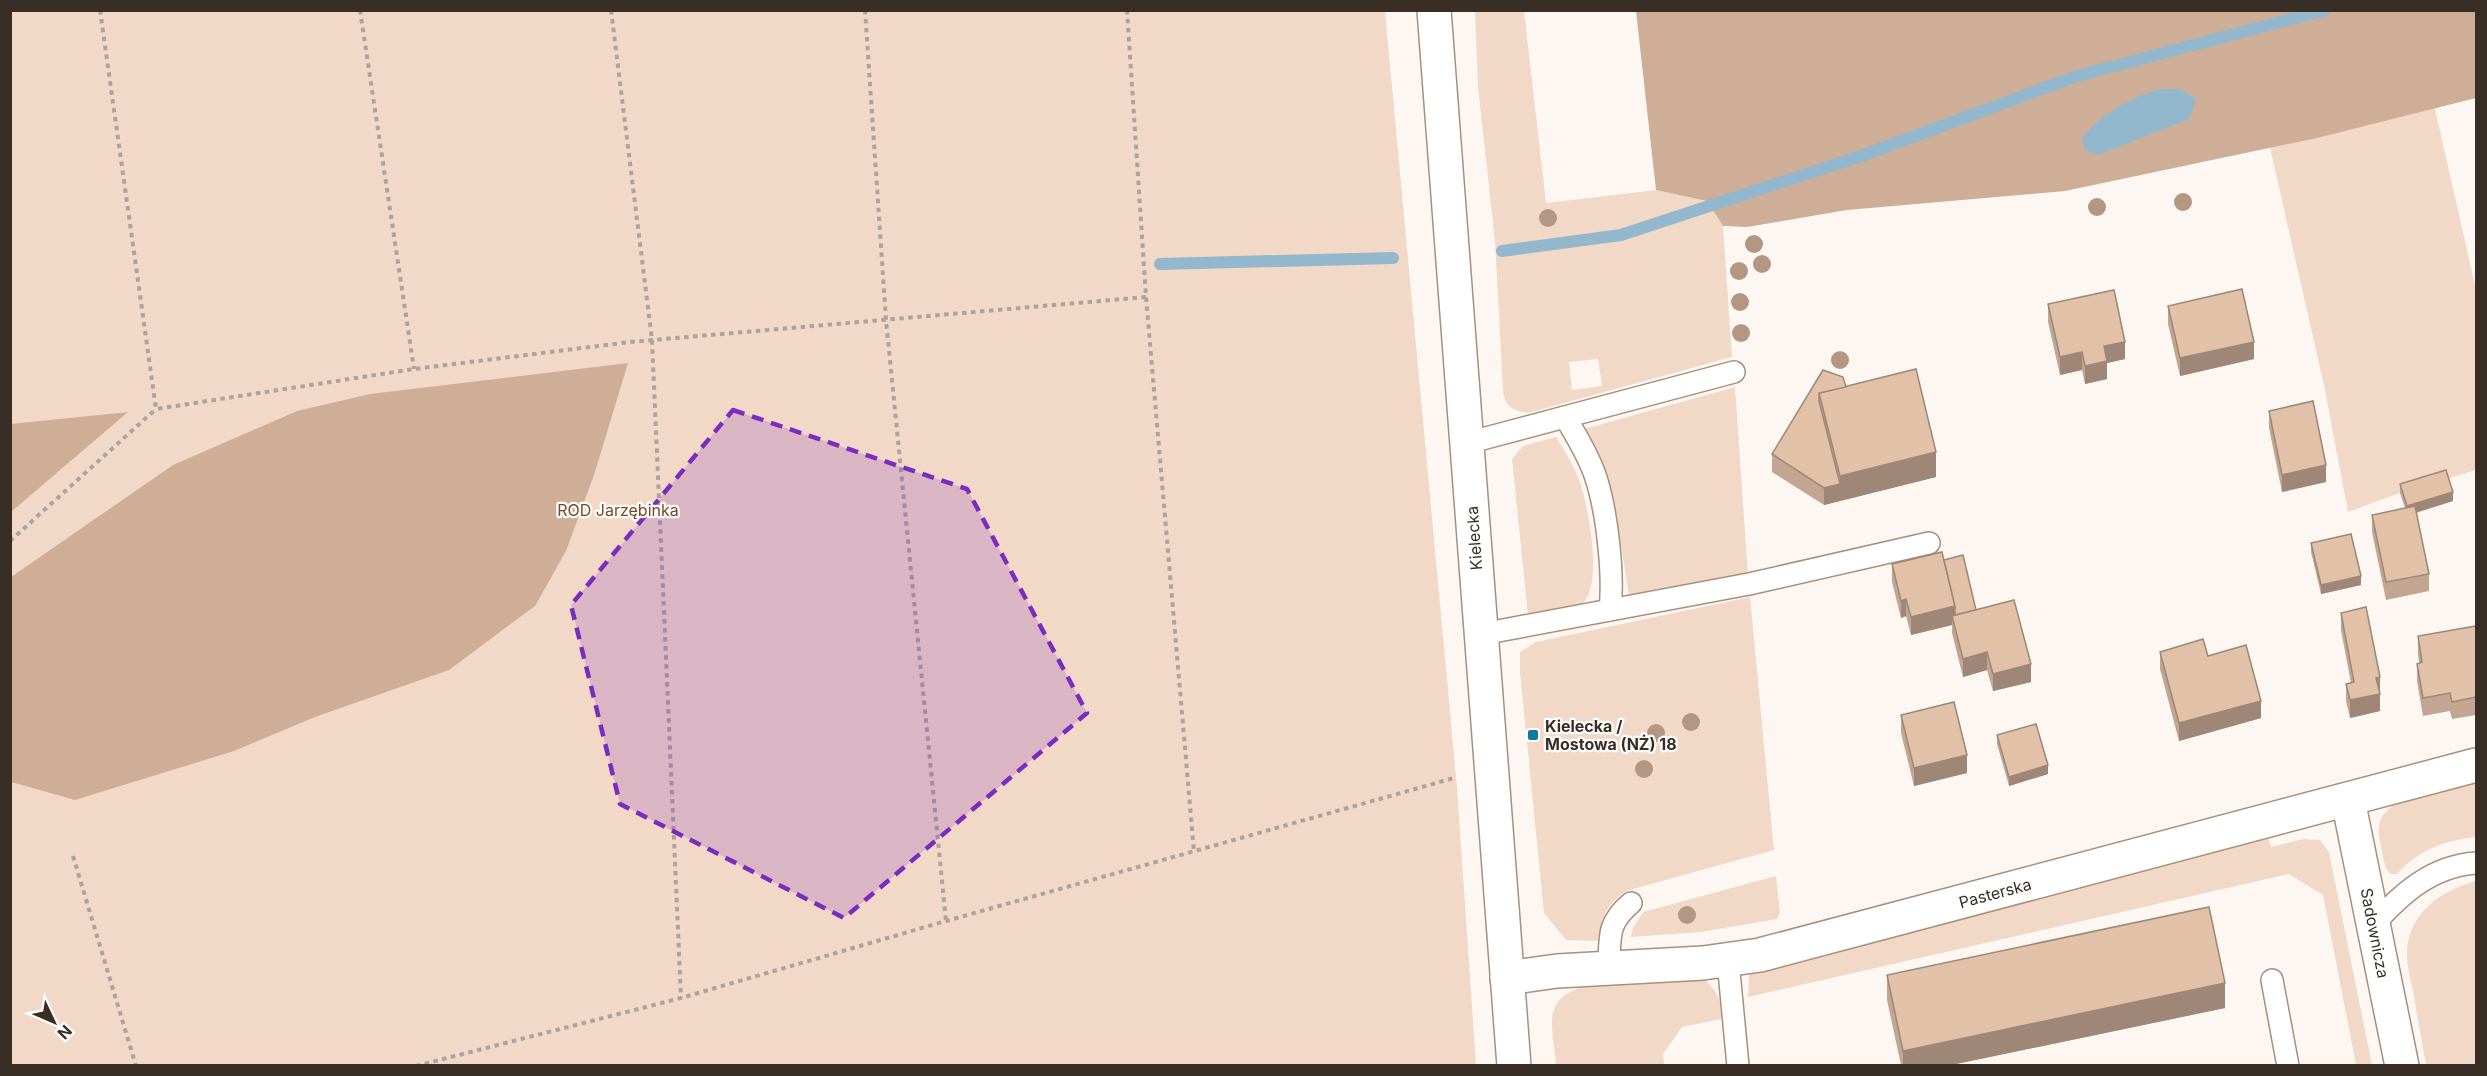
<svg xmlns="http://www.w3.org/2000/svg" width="2487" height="1076" viewBox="0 0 2487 1076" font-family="Inter,sans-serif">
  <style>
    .green { fill: #f2d9c7; fill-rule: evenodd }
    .forest { fill: #cfae97 }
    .water { fill: #93b7cc }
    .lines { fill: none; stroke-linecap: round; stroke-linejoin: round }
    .stream { stroke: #93b7cc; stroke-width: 12 }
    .lane-casing { stroke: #a98f7c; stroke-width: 24 }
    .street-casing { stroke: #a98f7c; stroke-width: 36 }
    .secondary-casing { stroke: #a98f7c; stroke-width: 36 }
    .path { stroke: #aba39d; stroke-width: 4; stroke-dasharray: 4.5 4.5; stroke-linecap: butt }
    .lane { stroke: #fff; stroke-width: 21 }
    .street { stroke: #fff; stroke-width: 33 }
    .secondary { stroke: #fff; stroke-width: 33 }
    .tree { fill: #b39782 }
    .wall { fill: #c2a691 }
    .shaded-wall { fill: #9e8776 }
    .building { fill: #e2c1a9; stroke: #9e8776; stroke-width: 1.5 }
    .marked { fill: #7b2cbf; fill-opacity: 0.2; stroke: #7b2cbf; stroke-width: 4.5; stroke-dasharray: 12 8; stroke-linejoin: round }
    .poi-dot { fill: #0e78a3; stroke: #fff; stroke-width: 2 }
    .labels { text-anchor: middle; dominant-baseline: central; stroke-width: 4.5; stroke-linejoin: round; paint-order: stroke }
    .park-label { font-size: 16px; fill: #774925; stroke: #fff }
    .street-label { font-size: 16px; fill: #392e26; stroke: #fff }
    .poi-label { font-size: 16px; font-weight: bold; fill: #392e26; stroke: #fff; text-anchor: start }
  </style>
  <rect width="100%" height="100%" fill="#fdf7f3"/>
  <g class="green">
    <polygon points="10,11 1385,11 1457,787 1476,1065 11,1065"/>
    <path d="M1475,11H1524L1546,203L1656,190L1707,201L1723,226L1732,357L1528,413C1513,411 1504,406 1503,390L1495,241L1478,87ZM1598,359L1602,386L1572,390L1569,362Z"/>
    <polygon points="2476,11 2424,60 2476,290 2476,470 2400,493 2348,512 2325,390 2249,55"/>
    <polygon points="1735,387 1748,575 1629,596 1613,495 1584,429"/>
    <path d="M1556,437C1565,451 1574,466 1580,482C1588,506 1604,586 1582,604C1573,611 1541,613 1528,615L1512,459L1523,446Z"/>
    <path d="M1750,597L1774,850L1626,891C1605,906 1601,917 1600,941L1566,940L1544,913L1520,672V652L1536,642Z"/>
    <path d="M2476,781V837C2446,840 2418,850 2397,874H2390C2384,867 2384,860 2382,852C2377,827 2375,817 2398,802Z"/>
    <polygon points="2268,836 2271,847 2303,839 2320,840 2329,852 2372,1065 2356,1065 2323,895 2289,874 1748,997 1749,976 1752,969"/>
    <polygon points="1776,876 1780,913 1777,919 1701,932 1631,937 1633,928 1643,912"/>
    <path d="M2476,881V1065H2426C2422,1043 2418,1020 2414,997C2412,984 2407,969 2407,956C2406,915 2441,890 2476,881Z"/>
    <path d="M1702,977C1717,991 1722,999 1721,1019L1682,1027L1663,1054L1664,1065H1556C1553,1025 1539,998 1589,985Z"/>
  </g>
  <g class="forest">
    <polygon points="1636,11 2476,11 2476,98 2317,138 2065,191 1847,210 1747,227 1723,226 1707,201 1656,190"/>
    <polygon points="628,363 594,475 566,551 535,606 449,670 315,717 234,751 75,800 11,782 11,577 173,465 297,411 370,394"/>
    <polygon points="128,412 11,512 11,424"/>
  </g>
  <path class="water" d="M2181,89L2196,99L2189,119L2098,155L2085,150L2082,138C2099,116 2130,97 2158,90C2165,88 2174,89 2181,89Z"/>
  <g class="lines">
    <g class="stream">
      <polyline points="1502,251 1621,235 1864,155 2077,76 2325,10"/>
      <polyline points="1160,264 1393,258"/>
    </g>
    <g class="lane-casing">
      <g id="lane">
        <path d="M1565,417C1576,435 1588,455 1595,475C1607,510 1614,574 1610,610"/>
        <polyline points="1467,443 1734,372"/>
        <polyline points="1482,634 1749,584 1929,543"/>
        <path d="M2373,925C2402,893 2432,866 2476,863"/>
        <polyline points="1728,961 1738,1066"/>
        <path d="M1609,967C1610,937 1607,923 1631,903"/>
        <polyline points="2272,980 2288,1066"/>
      </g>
    </g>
    <g class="street-casing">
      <g id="street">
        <polyline points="2348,800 2402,1066"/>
        <polyline points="1507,978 1557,971 1703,963 1760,955 2476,765"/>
      </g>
    </g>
    <g class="secondary-casing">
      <polyline id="secondary" points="1434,10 1514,1066"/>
    </g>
    <g class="path">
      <polyline points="100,10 156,409 414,369 630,342 1146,297"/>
      <polyline points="360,10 414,369"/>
      <polyline points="611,10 652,340 681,998"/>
      <polyline points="865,10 886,320 946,921"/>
      <polyline points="1127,10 1146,297 1194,852"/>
      <polyline points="10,541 156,409"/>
      <polyline points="73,856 136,1066"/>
      <polyline points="416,1066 681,998 946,921 1454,778"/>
    </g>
    <use href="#lane" class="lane"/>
    <use href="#street" class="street"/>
    <use href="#secondary" class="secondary"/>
  </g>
  <g class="tree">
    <circle cx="2183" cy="202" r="9"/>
    <circle cx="2097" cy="207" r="9"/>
    <circle cx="1548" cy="218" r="9"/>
    <circle cx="1754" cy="244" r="9"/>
    <circle cx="1762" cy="264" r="9"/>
    <circle cx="1739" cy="271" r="9"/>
    <circle cx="1740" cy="302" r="9"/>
    <circle cx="1741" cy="333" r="9"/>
    <circle cx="1840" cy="360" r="9"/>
    <circle cx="1691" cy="722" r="9"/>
    <circle cx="1656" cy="733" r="9"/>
    <circle cx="1644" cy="769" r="9"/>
    <circle cx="1687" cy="915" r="9"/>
  </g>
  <g class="wall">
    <polygon points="2048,304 2125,359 2107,363 2107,379 2085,384 2082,370 2060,375 2048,322"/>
    <polygon points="2168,306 2254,359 2180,376 2168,324"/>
    <polygon points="1823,370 1846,387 1936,477 1824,505 1772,472 1772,454"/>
    <polygon points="2269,411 2326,482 2282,492 2269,428"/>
    <polygon points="2400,484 2453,501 2416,513 2429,574 2429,591 2386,600 2372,532 2372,515 2405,508 2400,493"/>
    <polygon points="2311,543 2361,585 2321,594 2311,552"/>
    <polygon points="1944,560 1976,610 2031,682 1993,691 1987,670 1963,677 1952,633 1952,625 1911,635 1906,616 1901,618 1892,582 1892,564"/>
    <polygon points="2341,613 2380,677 2380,711 2350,718 2346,701 2346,684 2351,683 2341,630"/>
    <polygon points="2476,626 2476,715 2452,719 2450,711 2423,716 2417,681 2417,664 2419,663 2418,653 2418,636"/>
    <polygon points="2160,652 2208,656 2261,718 2179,741 2160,669"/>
    <polygon points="1901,715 1967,773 1914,786 1901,733"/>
    <polygon points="1997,735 2048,774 2009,786 1997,744"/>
    <polygon points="1887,975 2225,1008 1951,1065 1901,1065 1887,1000"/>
  </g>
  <g class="shaded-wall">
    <polygon points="2125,342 2125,359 2107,363 2107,379 2085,384 2085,366 2104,346"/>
    <polygon points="2254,342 2254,359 2180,376 2180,358"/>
    <polygon points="2082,352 2082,370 2060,375 2060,357"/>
    <polygon points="1936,452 1936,477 1824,505 1824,488 1840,484 1840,476"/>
    <polygon points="2326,465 2326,482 2282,492 2282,475"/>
    <polygon points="2453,492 2453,501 2407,515 2407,506"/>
    <polygon points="2361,576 2361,585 2321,594 2321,585"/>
    <polygon points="1906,599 1906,616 1901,618 1901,601"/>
    <polygon points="1955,606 1955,615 1952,616 1952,625 1911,635 1911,617"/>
    <polygon points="1987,652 1987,670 1963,677 1963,659"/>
    <polygon points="2031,664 2031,682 1993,691 1993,674"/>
    <polygon points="2380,677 2380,711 2350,718 2350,700 2376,678"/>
    <polygon points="2261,701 2261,718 2179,741 2179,723"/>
    <polygon points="1967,755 1967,773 1914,786 1914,768"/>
    <polygon points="2048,765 2048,774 2009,786 2009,777"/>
    <polygon points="2225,983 2225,1008 1951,1065 1903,1065 1903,1051"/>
  </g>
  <g class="building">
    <polygon points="2242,289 2254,342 2180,358 2168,306"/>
    <polygon points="2114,290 2125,342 2104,346 2107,361 2085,366 2082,352 2060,357 2048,304"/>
    <polygon points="1916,369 1936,452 1840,476 1819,393"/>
    <polygon points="1823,370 1843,377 1846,387 1819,393 1819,401 1840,484 1824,488 1772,454"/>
    <polygon points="2313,401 2326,465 2282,475 2269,411"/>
    <polygon points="2446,470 2453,492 2407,506 2400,484"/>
    <polygon points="2415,506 2429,574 2386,582 2372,515"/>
    <polygon points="2351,534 2361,576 2321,585 2311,543"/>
    <polygon points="1942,552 1955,606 1911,617 1906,599 1901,601 1892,564"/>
    <polygon points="1963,555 1976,610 1955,615 1955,606 1944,560"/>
    <polygon points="2014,600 2031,664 1993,674 1987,652 1963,659 1952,616"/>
    <polygon points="2366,607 2380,677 2376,678 2380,694 2350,700 2346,684 2354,682 2341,613"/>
    <polygon points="2476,626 2476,697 2452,702 2450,693 2423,698 2417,664 2422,662 2418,636"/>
    <polygon points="2203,639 2208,656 2246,645 2261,701 2179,723 2160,652"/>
    <polygon points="1954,702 1967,755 1914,768 1901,715"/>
    <polygon points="2036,724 2048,765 2009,777 1997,735"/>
    <polygon points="2209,907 2225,983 1903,1051 1887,975"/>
  </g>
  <path class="marked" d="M733,410L967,489L1087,713L844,918L620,804L571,605Z"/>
  <rect class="poi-dot" x="1527" y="729" width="12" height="12" rx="3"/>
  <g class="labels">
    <g class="park-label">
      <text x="618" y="510">ROD Jarzębinka</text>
    </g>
    <g class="street-label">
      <text transform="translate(1474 538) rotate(-94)">Kielecka</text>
      <text transform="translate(1995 893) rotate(-15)">Pasterska</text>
      <text transform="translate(2375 933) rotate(79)">Sadownicza</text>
    </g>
    <g class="poi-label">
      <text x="1545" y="726">Kielecka /<tspan x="1545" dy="18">Mostowa (NŻ) 18</tspan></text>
    </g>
  </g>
  <rect width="2487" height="1076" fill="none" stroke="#392e26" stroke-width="24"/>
  <g transform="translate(54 1022) rotate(134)" stroke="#ffffff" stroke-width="4.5" paint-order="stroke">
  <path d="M0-4.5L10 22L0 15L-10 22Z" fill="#392e26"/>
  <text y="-9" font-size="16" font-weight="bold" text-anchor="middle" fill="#392e26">N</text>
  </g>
</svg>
